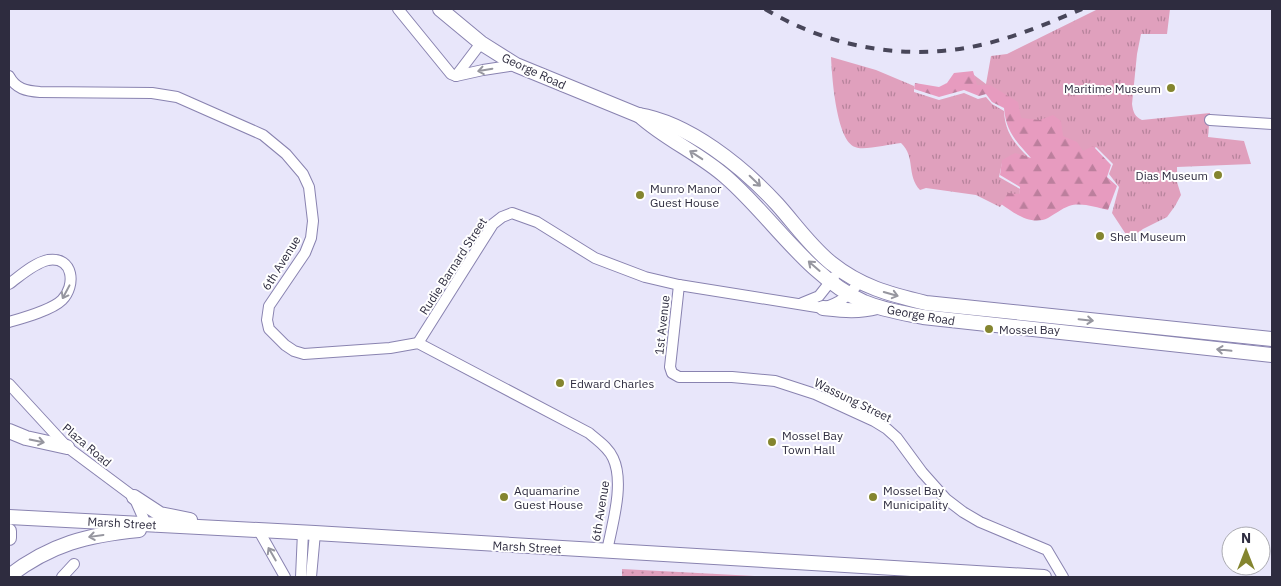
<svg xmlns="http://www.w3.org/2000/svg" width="1281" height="586" viewBox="0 0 1281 586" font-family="'IBM Plex Sans',sans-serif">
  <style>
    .grass { fill: url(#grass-tufts) }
    .forest { fill: url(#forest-firs) }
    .park { fill: url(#park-dots) }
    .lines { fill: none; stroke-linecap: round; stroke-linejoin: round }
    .street-casing { stroke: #8983b0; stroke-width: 12 }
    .secondary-casing { stroke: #8983b0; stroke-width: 16 }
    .street { stroke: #fff; stroke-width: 10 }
    .secondary { stroke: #fff; stroke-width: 14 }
    .rail { stroke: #484659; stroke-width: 4; stroke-dasharray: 9 9; stroke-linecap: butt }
    .oneway { stroke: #96969f }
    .poi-dot { fill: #84852f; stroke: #fff; stroke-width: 2 }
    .labels { text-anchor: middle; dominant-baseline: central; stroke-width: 4; stroke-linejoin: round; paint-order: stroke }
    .street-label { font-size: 12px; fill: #2e2c3f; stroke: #fff }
    .poi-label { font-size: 12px; fill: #2e2c3f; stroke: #fff; text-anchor: start }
  </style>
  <defs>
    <pattern id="grass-tufts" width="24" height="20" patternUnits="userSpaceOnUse" patternTransform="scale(1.25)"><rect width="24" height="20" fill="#e0a0bd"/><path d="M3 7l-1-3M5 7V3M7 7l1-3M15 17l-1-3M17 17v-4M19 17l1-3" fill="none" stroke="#b6839b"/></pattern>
    <pattern id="forest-firs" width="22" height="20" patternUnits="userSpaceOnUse" patternTransform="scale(1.25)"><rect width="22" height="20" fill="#e79bbf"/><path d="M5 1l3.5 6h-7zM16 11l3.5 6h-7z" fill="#bc7f9d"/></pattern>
    <pattern id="park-dots" width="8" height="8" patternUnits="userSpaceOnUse" patternTransform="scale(1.25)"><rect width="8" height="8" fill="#e0a0bd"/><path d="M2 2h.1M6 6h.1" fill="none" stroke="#b6839b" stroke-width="1.8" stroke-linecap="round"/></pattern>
  </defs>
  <rect width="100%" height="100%" fill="#e8e6fa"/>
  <g class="grass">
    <path d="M1098,9H1170L1167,34H1141L1137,54L1132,104C1133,112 1135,117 1142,120L1210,113L1208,137L1244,141L1251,164L1177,167V182L1181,195L1175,206L1167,217L1143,229L1129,239L1112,213L1119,187L1109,174L1113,164L1096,147L1084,157L1062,139L1039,123L1020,121L1017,104L975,87L974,75L986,84L991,56L1007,54Z"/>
    <path d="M831,57L876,70L914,86V92L939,100L964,93L978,99L986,97L992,104L1004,111C1005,134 1016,145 1032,161L1002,163L999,177L1020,189L1019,196H1008L1000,207L976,195L926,188L920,190C906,175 916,157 901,143C889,144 863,151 855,147C836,140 832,76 831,57Z"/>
  </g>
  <path class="forest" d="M973,71L977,85H990L1018,102L1021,118L1040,120L1053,115L1061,121L1063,136L1077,142L1083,151L1093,146L1111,165L1107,177L1117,186L1108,210C1095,207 1081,202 1069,206C1061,209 1055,214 1048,218C1031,226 1014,213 1001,204L1008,193L1019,194L1020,187L1000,175L1002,160L1015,153L1031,158C1016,141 1006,132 1004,108L992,102L986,94L979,96L964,90L939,97L914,89L915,83L939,87L947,83L954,73Z"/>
  <polygon class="park" points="622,569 773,577 622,577"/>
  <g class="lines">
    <g class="street-casing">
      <g id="street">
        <polyline points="398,9 451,74 456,76 483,70 516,65"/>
        <path d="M9,76C16,89 26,91 40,92L152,93L177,97L263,135L286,154L303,174L309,187L313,221L311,238L305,253L269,306L267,320L269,329L285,345L294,351L304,354L390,348L418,343L589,433C598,441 608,447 613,458C625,483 612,525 607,551"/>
        <polyline points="456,76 481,43"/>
        <polyline points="1210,120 1272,124"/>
        <path d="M9,284C20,276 34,263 48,260C74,256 76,286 62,300C52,310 23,318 9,322"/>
        <polyline points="679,285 670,367 672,373 679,377 732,377 775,381 815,394 874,421 887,429 897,438 922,472 946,499 963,512 980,522 1047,550 1063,577"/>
        <polyline points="802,303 819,296 834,277"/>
        <path d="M418,343L493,224L502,217L512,213L537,222L595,258L645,277L679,285L823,308C840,303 849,296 859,282"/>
        <polyline points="9,384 67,447 134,497 146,524"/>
        <polyline points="259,531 285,577"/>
        <polyline points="62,577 74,564"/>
        <polyline points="301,577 303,532"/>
        <polyline points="311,577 315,533"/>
      </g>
    </g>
    <g class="secondary-casing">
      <g id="secondary">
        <path d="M440,9L481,43L516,65L638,115C689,123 743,167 777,204C795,224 810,246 831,263C861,287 889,294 926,303L1272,339"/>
        <path d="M639,115C665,139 699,153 726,177C772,217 807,276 864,302C883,310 903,313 923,317L1272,355"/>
        <path d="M823,308C842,310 858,312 877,307"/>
        <polyline points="9,431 26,438 67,447"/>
        <polyline points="134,497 160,514 190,520"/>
        <polyline points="9,517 315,533 1044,577"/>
        <polyline points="9,531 9,538"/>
        <path d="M9,576C51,544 87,535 139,530"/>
      </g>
    </g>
    <use href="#street" class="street"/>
    <use href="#secondary" class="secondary"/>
    <path class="rail" d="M765,9C837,52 923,64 1003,39C1030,31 1056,20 1082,9"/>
  </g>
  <defs><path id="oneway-shaft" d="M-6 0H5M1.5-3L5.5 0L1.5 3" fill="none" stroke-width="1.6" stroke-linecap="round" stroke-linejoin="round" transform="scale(1.25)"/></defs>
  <g class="oneway">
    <use href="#oneway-shaft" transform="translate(485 70) rotate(170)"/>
    <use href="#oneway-shaft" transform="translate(696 155) rotate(-147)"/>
    <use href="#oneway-shaft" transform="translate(755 181) rotate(44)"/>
    <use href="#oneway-shaft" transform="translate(814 266) rotate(-139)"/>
    <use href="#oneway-shaft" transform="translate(66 292) rotate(118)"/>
    <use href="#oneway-shaft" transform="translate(891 294) rotate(16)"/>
    <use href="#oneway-shaft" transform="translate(1086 320) rotate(6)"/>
    <use href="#oneway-shaft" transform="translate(1224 350) rotate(-174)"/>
    <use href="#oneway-shaft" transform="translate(37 441) rotate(12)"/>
    <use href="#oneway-shaft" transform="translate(96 536) rotate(172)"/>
    <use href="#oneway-shaft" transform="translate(272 554) rotate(-120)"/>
  </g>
  <g class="poi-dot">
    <circle cx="1171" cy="88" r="5"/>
    <circle cx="1218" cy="175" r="5"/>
    <circle cx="640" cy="195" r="5"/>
    <circle cx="1100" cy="236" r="5"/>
    <circle cx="989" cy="329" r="5"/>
    <circle cx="560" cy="383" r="5"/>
    <circle cx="772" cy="442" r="5"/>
    <circle cx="504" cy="497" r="5"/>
    <circle cx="873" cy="497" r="5"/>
  </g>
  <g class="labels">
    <g class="street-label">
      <text transform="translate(534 71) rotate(25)">George Road</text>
      <text transform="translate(281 263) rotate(-58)">6th Avenue</text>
      <text transform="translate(453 266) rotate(-57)">Rudie Barnard Street</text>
      <text transform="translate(921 315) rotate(10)">George Road</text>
      <text transform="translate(662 325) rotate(-84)">1st Avenue</text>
      <text transform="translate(853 400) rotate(26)">Wassung Street</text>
      <text transform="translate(87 445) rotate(40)">Plaza Road</text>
      <text transform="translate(600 511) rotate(-81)">6th Avenue</text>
      <text transform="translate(122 523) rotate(3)">Marsh Street</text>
      <text transform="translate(527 547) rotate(3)">Marsh Street</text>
    </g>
    <g class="poi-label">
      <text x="1161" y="88" text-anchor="end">Maritime Museum</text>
      <text x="1208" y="175" text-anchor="end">Dias Museum</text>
      <text x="650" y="188">Munro Manor<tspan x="650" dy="14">Guest House</tspan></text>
      <text x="1110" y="236">Shell Museum</text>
      <text x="999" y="329">Mossel Bay</text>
      <text x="570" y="383">Edward Charles</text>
      <text x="782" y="435">Mossel Bay<tspan x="782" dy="14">Town Hall</tspan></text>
      <text x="514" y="490">Aquamarine<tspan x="514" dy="14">Guest House</tspan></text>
      <text x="883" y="490">Mossel Bay<tspan x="883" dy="14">Municipality</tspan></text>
    </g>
  </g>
  <rect width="1281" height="586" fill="none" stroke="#2e2c3f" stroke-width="20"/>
  <g transform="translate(1246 551)"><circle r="24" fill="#ffffff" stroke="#ababb2"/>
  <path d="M0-4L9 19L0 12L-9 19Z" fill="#84852f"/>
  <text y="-8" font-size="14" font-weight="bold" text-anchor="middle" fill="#2e2c3f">N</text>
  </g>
</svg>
